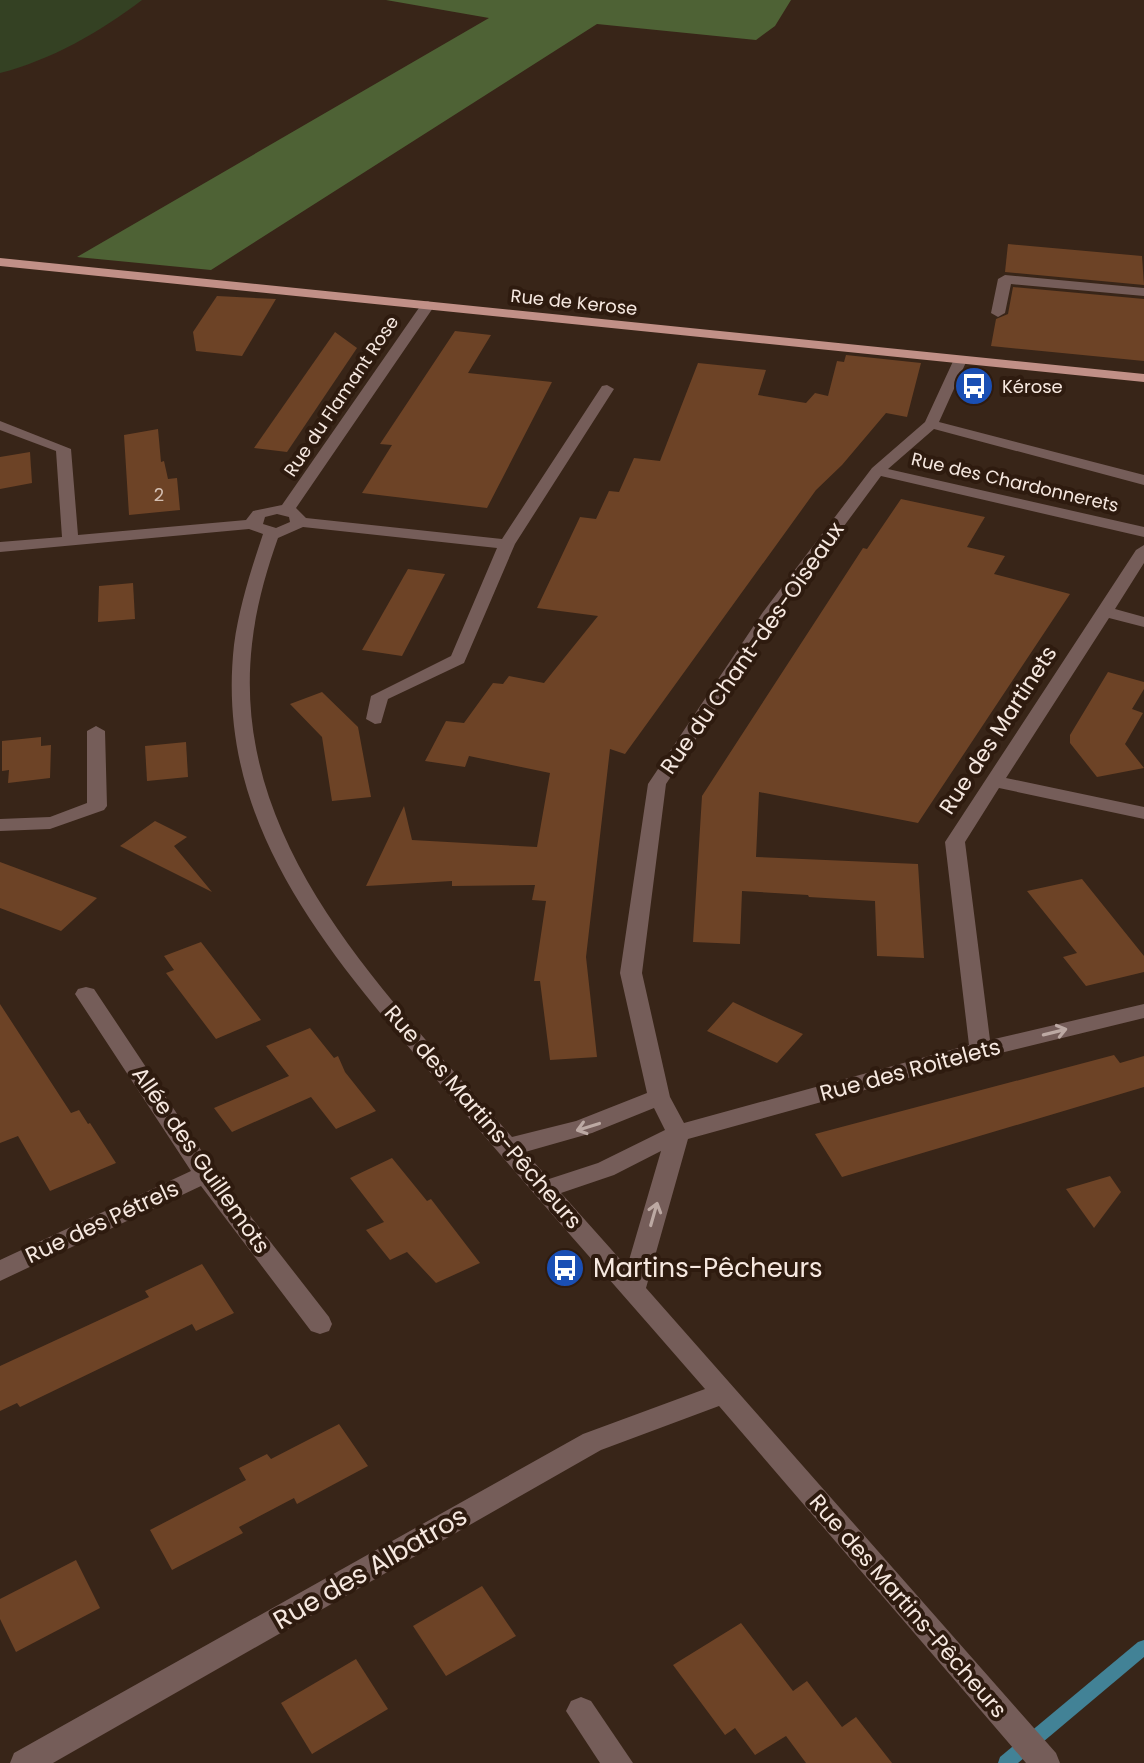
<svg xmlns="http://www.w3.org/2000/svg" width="1144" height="1763" viewBox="0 0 1144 1763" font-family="Poppins,sans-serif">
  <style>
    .green { fill: #344123 }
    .forest { fill: #4e6235 }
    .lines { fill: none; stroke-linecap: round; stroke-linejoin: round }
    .stream { fill: #428296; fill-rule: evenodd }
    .building { fill: #6d4326 }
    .minor { fill: #755d59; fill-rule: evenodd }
    .major { fill: #c19087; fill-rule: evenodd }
    .oneway { stroke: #bca9a3 }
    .labels { text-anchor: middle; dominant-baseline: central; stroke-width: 8; stroke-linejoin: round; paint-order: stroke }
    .far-street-label { font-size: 18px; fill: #f6e8e0; stroke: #2e1b0f }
    .far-poi-label { font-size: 18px; fill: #f6e8e0; stroke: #2e1b0f; text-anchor: start }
    .number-label { font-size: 18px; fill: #d4bfb2 }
    .street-label { font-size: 22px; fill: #f6e8e0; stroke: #2e1b0f }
    .near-poi-label { font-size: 26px; fill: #f6e8e0; stroke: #2e1b0f; text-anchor: start }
    .near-street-label { font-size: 26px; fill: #f6e8e0; stroke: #2e1b0f }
  </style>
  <rect width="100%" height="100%" fill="#382518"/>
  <path class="green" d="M0,0H142C100,32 51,60 0,73Z"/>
  <polygon class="forest" points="386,0 791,0 775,26 756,40 597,24 211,270 77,257 489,18"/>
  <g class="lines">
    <polygon class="stream" points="1144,1640 1144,1657 1018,1763 998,1763 1000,1757 1138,1642"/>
  </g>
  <g class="building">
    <polygon points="1008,244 1142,256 1144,285 1005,272"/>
    <polygon points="1013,287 1144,299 1144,361 991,346 996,319 1008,314"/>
    <polygon points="217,296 276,299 242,356 196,351 193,332"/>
    <polygon points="455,331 491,335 468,373 552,382 487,508 362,493 392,445 380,444"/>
    <polygon points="335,332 357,348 287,452 254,448"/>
    <polygon points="846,355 921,363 907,417 886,413 842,465 816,490 625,754 610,749 586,957 597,1057 550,1060 540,981 534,981 546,901 532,900 535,885 452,886 452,881 366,886 404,806 412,840 537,847 550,773 469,756 465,767 425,761 446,721 464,723 493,683 503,684 509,676 544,683 598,616 537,608 580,517 596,519 609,491 619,492 634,458 660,461 698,363 766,370 758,395 806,403 815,393 828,396 837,361 844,362"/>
    <polygon points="158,429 161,462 164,461 168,479 177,478 180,510 129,515 124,435"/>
    <polygon points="30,452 32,483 0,489 0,457"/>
    <polygon points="901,499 985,517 967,547 1005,556 994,574 1070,594 918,823 759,792 756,857 918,864 924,958 877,956 875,901 809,897 808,895 742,891 740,944 693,942 702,796 863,548 867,549"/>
    <polygon points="408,569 445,574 402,656 362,650"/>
    <polygon points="133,583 135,619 98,622 99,586"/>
    <polygon points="1108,672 1144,682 1144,689 1132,709 1143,713 1125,744 1144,768 1097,777 1070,743 1070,735"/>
    <polygon points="322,692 358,727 371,797 332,801 322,737 290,704"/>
    <polygon points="41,737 41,746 51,745 50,778 8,783 9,770 2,771 2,741"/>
    <polygon points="186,742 188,777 147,781 145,746"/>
    <polygon points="155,821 187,837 174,846 212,892 120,846"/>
    <polygon points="0,862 97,898 61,931 0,908"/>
    <polygon points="1082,879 1144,956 1144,972 1086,986 1063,957 1077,953 1027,891"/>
    <polygon points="201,942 238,990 261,1020 216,1039 166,973 174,970 164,956"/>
    <polygon points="733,1002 769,1019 803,1034 777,1063 707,1031"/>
    <polygon points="0,1004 71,1113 79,1110 88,1124 90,1123 116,1163 50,1191 18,1136 0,1143"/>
    <polygon points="310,1028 334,1058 338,1056 345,1072 376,1111 336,1129 311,1097 232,1132 214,1108 289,1076 266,1046"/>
    <polygon points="1114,1055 1120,1063 1144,1056 1144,1087 842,1177 815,1134"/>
    <polygon points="392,1158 427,1201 431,1199 480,1263 436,1283 407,1252 390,1260 366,1230 384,1222 350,1178"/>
    <polygon points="1110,1176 1121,1192 1094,1228 1066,1189"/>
    <polygon points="202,1264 234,1313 196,1331 192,1324 20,1407 17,1403 0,1411 0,1366 149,1297 145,1291"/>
    <polygon points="339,1424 368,1466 297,1504 294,1498 239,1527 243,1533 172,1570 150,1530 246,1480 239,1468 267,1454 271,1459"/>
    <polygon points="76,1560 100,1608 16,1652 0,1619 0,1599"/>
    <polygon points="482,1586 516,1636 446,1676 413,1626"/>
    <polygon points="741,1623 793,1691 807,1681 842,1727 856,1717 892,1763 806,1763 786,1736 755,1755 735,1728 725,1735 673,1665"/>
    <polygon points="356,1659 388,1709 312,1754 281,1703"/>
  </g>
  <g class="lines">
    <g class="minor">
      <polygon points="1005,275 1144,288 1144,296 1011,284 1005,313 998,317 991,313 998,279"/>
      <path d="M428,301L435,305L296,508L306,518L502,539L602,386L607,385L614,389L515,544L464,663L388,699L381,723L375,724L366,719L371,696L451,656L497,548L303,527L278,538C266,572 256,607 252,644C229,847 390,997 512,1137L576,1121L647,1093L620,973L648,784L763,612L872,468L925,422L955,357H965L967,360L939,422L1144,475V485L934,429L888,469L1144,527V537L881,476L776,618L666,784L642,973L670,1097L684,1123L969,1045L945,842L1136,550L1144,545V563L1115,609L1144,617V627L1109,618L1006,778L1144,807V819L999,788L965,842L990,1040L1144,1004V1018L980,1058L688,1139L646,1288L1056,1753L1060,1763H1026L719,1406L601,1450L53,1763H10L14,1753L583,1434L705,1389C621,1292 535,1196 452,1098C340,965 213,833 234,645C239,607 251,570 263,534L249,529L0,552V542L62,537L56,451L0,430V421L71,449L78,535L246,520L253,511L282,505L423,302ZM277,514L289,517L290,522L276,528L263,524L265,517ZM654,1108L665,1130L598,1163L549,1179L525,1152L592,1133ZM661,1151L627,1267L561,1193L614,1175Z"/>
      <polygon points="96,726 105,731 107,806 104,810 50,829 0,831 0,819 50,817 87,803 87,731"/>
      <polygon points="86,987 94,989 213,1168 329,1317 332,1324 329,1331 320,1334 311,1331 201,1186 0,1281 0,1260 191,1171 75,994 78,989"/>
      <polygon points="581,1697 591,1701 633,1763 600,1763 566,1711 571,1701"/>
    </g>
    <polygon class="major" points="0,258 1144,374 1144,382 0,266"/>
  </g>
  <defs><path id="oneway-shaft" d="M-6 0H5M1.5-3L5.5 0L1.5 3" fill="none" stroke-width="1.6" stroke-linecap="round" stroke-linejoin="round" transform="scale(2)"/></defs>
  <g class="oneway">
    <use href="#oneway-shaft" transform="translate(1055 1032) rotate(-14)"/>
    <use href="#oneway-shaft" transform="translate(588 1127) rotate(163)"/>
    <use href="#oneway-shaft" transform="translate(654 1214) rotate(-74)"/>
  </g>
  <defs>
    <g id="bus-disc" transform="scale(2)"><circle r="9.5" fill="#1a4fb4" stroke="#2e1b0f"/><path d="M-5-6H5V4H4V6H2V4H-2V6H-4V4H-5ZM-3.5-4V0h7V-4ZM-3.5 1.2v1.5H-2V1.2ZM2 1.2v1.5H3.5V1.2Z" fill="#fff"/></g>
  </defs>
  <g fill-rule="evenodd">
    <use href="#bus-disc" x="974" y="386"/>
    <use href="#bus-disc" x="565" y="1268"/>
  </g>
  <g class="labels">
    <g class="far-street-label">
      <text transform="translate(574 302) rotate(6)">Rue de Kerose</text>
      <text transform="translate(341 396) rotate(-56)">Rue du Flamant Rose</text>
      <text transform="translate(1015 482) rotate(13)">Rue des Chardonnerets</text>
    </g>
    <g class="far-poi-label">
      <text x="1002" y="386">Kérose</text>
    </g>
    <g class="number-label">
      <text x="159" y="494">2</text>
    </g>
    <g class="street-label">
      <text transform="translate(752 648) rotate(-55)">Rue du Chant-des-Oiseaux</text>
      <text transform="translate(998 730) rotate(-57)">Rue des Martinets</text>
      <text transform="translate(910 1070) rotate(-15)">Rue des Roitelets</text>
      <text transform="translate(483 1117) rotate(49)">Rue des Martins-Pêcheurs</text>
      <text transform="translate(201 1160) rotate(55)">Allée des Guillemots</text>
      <text transform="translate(102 1222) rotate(-25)">Rue des Pétrels</text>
      <text transform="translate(908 1606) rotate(49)">Rue des Martins-Pêcheurs</text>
    </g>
    <g class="near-poi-label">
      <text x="593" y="1268">Martins-Pêcheurs</text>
    </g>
    <g class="near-street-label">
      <text transform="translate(370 1568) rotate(-30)">Rue des Albatros</text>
    </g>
  </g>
</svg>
